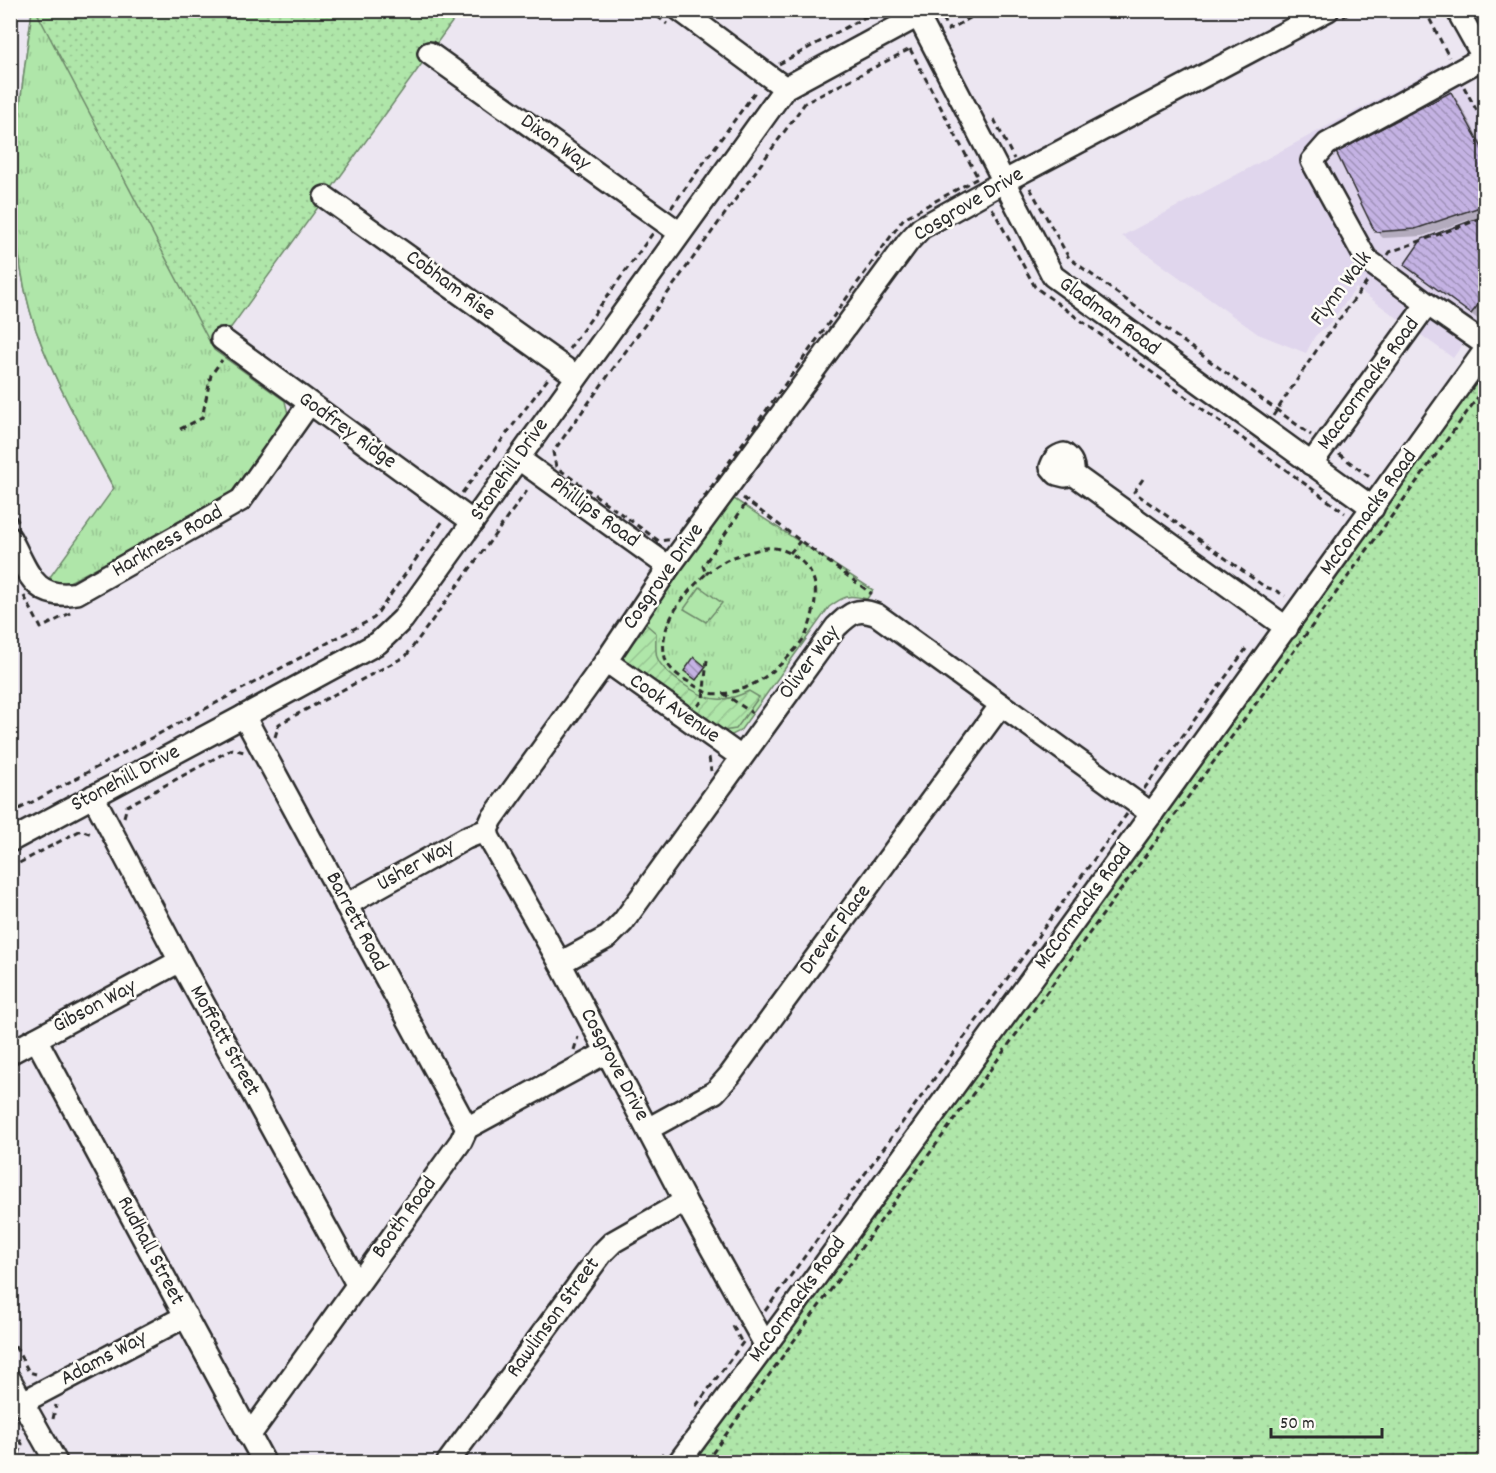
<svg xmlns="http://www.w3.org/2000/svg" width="1496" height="1473" viewBox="0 0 1496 1473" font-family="Dekko,sans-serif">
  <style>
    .built { fill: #e0d6ed }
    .grass { fill: url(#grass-dots); stroke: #6d886a; stroke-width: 1.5 }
    .park { fill: url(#park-tufts); stroke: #6d886a; stroke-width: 1.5 }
    .garden { fill: url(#garden-furrows); stroke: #6d886a; stroke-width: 1.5 }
    .pitch { fill: #afe6a9; stroke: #6d886a; stroke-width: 1.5 }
    .shadow { fill: #0003 }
    .building { fill: url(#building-back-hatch); stroke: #2b2b2b; stroke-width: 1.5 }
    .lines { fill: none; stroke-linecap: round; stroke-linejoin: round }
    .minor-casing { stroke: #2b2b2b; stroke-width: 26 }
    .path { stroke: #2b2b2b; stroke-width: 3; stroke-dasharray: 6 4.5; stroke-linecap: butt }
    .minor { stroke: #fdfcf7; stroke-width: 21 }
    .labels { text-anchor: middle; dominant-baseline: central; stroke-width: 5; stroke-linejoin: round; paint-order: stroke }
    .street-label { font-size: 22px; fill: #2b2b2b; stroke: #fdfcf7 }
  </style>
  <defs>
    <pattern id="grass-dots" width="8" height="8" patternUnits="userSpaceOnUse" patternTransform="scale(1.5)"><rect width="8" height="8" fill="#afe6a9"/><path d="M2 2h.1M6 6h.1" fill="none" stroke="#97c592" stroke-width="1.8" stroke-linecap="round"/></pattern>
    <pattern id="park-tufts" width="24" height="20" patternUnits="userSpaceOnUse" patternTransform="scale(1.5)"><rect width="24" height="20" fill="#afe6a9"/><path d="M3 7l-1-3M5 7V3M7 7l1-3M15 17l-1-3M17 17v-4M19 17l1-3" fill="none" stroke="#97c592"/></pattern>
    <pattern id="garden-furrows" width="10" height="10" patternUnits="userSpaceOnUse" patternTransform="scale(1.5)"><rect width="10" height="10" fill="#afe6a9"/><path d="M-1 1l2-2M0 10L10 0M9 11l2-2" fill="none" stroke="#97c592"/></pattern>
    <pattern id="building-back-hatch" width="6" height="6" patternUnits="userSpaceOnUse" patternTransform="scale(1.5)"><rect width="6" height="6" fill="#c4b2e3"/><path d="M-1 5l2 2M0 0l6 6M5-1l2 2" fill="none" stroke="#9f91b8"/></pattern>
  </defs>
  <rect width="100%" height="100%" fill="#ece6f1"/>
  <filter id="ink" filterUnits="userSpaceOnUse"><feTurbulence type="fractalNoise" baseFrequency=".0167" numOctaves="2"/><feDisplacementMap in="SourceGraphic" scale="12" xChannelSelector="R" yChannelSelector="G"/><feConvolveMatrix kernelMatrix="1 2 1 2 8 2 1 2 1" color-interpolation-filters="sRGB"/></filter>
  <g filter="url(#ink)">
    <polygon class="built" points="1451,60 1485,126 1485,313 1453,358 1356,288 1330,323 1315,336 1306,353 1258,334 1122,236"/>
    <g class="grass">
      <path d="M32,11H460L114,489C86,437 56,385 36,330C0,223 18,119 32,11Z"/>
      <polygon points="1485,368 1485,1462 691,1462"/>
    </g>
    <g class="park">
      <path d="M32,11H36L214,350L285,401L288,414L228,497L64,585L52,581L50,577L114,488C86,437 56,385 36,330C0,223 18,119 32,11Z"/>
      <path d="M728,495L873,590L867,599C848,594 844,596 829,607L740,731L728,737L622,666L618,646Z"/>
    </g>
    <path class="garden" d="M641,620L656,633C656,640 655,650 657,657C663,674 700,698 717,699C729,700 739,696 749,691L759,697L736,729L722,731L626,663L621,656Z"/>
    <polygon class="pitch" points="700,587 722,603 706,622 684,609"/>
    <polygon class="shadow" points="1451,94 1458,101 1486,151 1486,312 1479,320 1406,265 1469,223 1468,220 1423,236 1383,238 1376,231"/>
    <g class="building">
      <polygon points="1451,92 1486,155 1486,205 1415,229 1375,232 1336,152"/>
      <polygon points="1486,215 1486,295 1471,314 1404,265 1422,239"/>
      <polygon points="694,657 706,667 696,680 684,671"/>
    </g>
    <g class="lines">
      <g class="minor-casing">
        <g id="minor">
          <polyline points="680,10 785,88"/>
          <polyline points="915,10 1053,276 1373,508"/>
          <polyline points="1457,10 1486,62"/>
          <polyline points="429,53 680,233"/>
          <polyline points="325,197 576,376"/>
          <polyline points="1427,304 1366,259 1312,161 1327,144 1483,58"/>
          <polyline points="222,339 473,522"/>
          <polyline points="519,459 669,567"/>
          <polyline points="1311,464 1427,304 1486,345"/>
          <path d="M1073,474C1074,465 1072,460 1064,454C1056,456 1054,459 1051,467L1057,474L1065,476L1073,474L1287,628"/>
          <path d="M10,538C28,571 33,601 77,593L241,500L309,404"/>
          <polyline points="606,661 741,757"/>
          <polyline points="244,716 467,1128"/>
          <polyline points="93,796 180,961 357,1284"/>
          <polyline points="10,841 244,716 378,643 403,619 785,88 929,10"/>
          <polyline points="346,905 466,838 487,830"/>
          <path d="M560,963L608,937L623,922L836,627C851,613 857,607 877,615L1152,814"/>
          <polyline points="36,1039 264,1462"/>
          <polyline points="10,1053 180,961"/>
          <polyline points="648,1129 715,1092 730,1075 1001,705"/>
          <polyline points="766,1346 685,1201 560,963 489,838 487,830 492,819 606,661 669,567 908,242 921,228 1003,182 1328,10"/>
          <polyline points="10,1380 56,1462"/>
          <polyline points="23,1402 186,1316"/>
          <polyline points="249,1436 461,1141 467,1128 607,1052"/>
          <polyline points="448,1462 601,1254 613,1242 685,1201"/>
          <polyline points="679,1462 786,1318 1166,794 1486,349"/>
        </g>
      </g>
      <g class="path">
        <polyline points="649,10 667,24"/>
        <polyline points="1425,10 1449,57"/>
        <polyline points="1482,10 1486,17"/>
        <polyline points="1343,17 1355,10"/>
        <polyline points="943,18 949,29"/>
        <polyline points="947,31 984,10"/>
        <polygon points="910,49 978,178 904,218 674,539 659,541 556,467 553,452 805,103"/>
        <polyline points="779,64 878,10"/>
        <polyline points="1464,87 1486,128"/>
        <polyline points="994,119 1014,159"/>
        <polyline points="1030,188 1069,258 1311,435"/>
        <polyline points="671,208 757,89"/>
        <polyline points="992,208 1035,287 1345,513"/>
        <polyline points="1388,255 1390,252 1486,217"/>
        <polyline points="569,349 653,233"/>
        <polyline points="1273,416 1320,345 1367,282"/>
        <polyline points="180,429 202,418 211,375 222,360"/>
        <polyline points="1339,454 1372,479"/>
        <polyline points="1143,479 1134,492 1265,587 1275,590 1285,596"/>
        <polyline points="462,493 550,376"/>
        <polyline points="743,498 872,594"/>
        <polyline points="10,507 19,523"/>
        <polyline points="790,553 800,541"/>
        <path d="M706,574C720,562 733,556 750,552C757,550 766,547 773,548C791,549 812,566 815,585C817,599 812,621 806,634C801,644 791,654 783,662C765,680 735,698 709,693C702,691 695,686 689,682C681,678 670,670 666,661C655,628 684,594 706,574L703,566L747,502"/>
        <polyline points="24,596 41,628 72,612"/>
        <polyline points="723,693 752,713"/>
        <polyline points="698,706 703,699 707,660"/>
        <polyline points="275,737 279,724 406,656 529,488"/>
        <polyline points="709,757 711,771"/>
        <polyline points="1144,789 1246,649"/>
        <polyline points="10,814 374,618 443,521"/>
        <polyline points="124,817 127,806 232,749 244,752"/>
        <polyline points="10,868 81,830 94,835"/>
        <polyline points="574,1050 578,1037"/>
        <polyline points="765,1311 1127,814"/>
        <polyline points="733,1326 742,1343"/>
        <polyline points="10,1337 29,1372 36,1374"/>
        <polyline points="696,1406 744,1341"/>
        <polyline points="53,1419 56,1405"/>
        <polyline points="10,1421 22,1444 18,1458 10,1462"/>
        <polyline points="656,1462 663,1453"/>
        <polyline points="706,1462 1486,386"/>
      </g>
      <use href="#minor" class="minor"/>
    </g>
  </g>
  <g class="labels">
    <g class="street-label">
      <text transform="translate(555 143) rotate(36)">Dixon Way</text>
      <text transform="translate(969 205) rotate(-31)">Cosgrove Drive</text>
      <text transform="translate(450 286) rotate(36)">Cobham Rise</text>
      <text transform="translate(1342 289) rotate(-53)">Flynn Walk</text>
      <text transform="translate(1109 317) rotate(36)">Gladman Road</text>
      <text transform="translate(1369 384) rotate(-54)">Maccormacks Road</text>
      <text transform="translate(347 431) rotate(36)">Godfrey Ridge</text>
      <text transform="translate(510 470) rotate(-55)">Stonehill Drive</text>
      <text transform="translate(594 513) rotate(36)">Phillips Road</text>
      <text transform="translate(1369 513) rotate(-54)">McCormacks Road</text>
      <text transform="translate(168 542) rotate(-30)">Harkness Road</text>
      <text transform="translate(664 577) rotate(-55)">Cosgrove Drive</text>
      <text transform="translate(810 663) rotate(-53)">Oliver Way</text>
      <text transform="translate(674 709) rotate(35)">Cook Avenue</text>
      <text transform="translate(126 779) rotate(-28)">Stonehill Drive</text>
      <text transform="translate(416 866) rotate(-29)">Usher Way</text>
      <text transform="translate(1084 907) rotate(-54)">McCormacks Road</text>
      <text transform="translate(356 922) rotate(62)">Barrett Road</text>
      <text transform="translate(836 930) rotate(-54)">Drever Place</text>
      <text transform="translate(95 1007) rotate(-28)">Gibson Way</text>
      <text transform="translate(224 1041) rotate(61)">Moffatt Street</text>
      <text transform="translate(614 1065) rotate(62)">Cosgrove Drive</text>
      <text transform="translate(405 1218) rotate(-54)">Booth Road</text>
      <text transform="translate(150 1251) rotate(62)">Rudhall Street</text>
      <text transform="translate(798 1300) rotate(-54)">McCormacks Road</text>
      <text transform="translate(554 1318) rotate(-54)">Rawlinson Street</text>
      <text transform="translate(104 1359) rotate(-28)">Adams Way</text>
    </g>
  </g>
  <rect width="1496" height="1473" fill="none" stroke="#fdfcf7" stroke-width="36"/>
  <rect x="18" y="18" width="1460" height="1437" fill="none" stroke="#2b2b2b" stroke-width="2" filter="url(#ink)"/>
  <path d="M1271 1428v9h111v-9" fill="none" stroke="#2b2b2b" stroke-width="3"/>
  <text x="1280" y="1428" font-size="18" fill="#2b2b2b" stroke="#fdfcf7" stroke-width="4.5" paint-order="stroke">50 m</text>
</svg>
